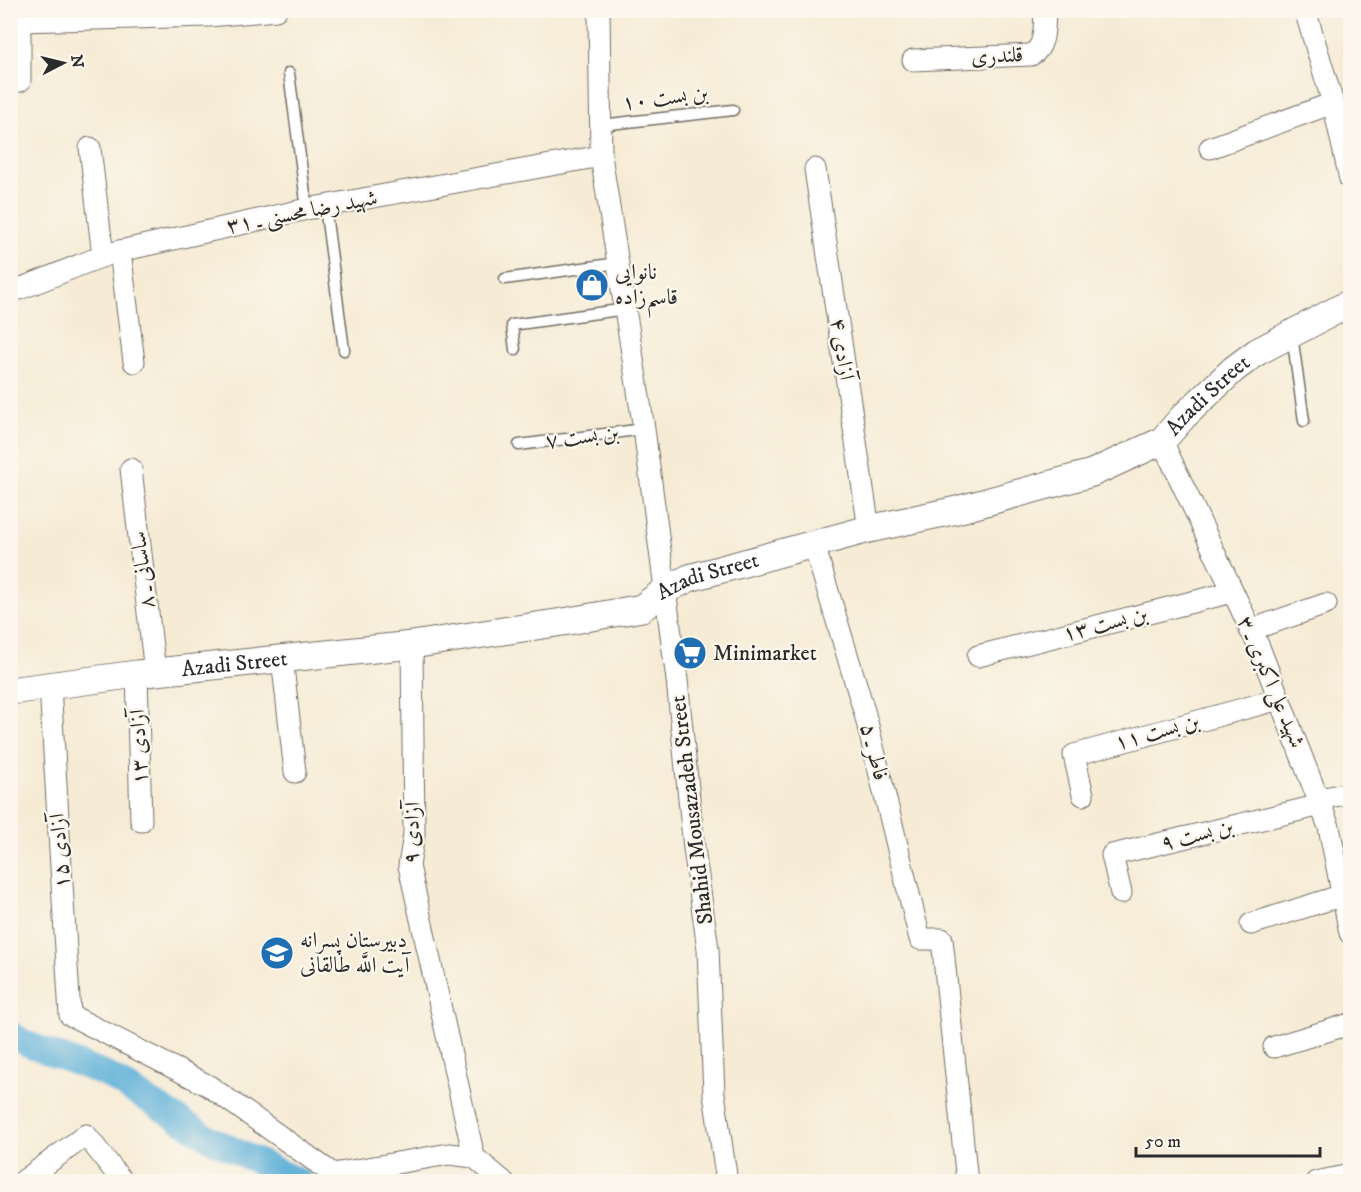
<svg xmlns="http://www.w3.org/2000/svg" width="1361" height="1192" viewBox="0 0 1361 1192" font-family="'IM FELL DW Pica',Amiri,serif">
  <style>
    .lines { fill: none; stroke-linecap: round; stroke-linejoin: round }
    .canal { stroke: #5cafd8; stroke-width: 26 }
    .service-casing { stroke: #726e66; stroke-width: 13 }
    .minor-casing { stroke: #726e66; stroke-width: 23 }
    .tertiary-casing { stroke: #726e66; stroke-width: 29 }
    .service { stroke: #fff; stroke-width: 10 }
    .minor { stroke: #fff; stroke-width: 21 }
    .tertiary { stroke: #fff; stroke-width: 27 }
    .labels { text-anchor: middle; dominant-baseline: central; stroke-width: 4.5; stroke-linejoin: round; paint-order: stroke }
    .street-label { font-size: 22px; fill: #2b2b2b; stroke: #fbf7ec }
    .poi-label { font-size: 22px; fill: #2b2b2b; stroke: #fbf7ec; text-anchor: start }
  </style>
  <rect width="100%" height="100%" fill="#fbf7ec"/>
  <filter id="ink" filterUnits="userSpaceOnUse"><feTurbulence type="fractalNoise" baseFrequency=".0167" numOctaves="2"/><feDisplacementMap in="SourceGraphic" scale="12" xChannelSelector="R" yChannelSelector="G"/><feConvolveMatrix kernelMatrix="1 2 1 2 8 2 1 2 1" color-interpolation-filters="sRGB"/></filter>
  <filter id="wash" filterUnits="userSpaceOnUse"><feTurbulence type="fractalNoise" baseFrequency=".008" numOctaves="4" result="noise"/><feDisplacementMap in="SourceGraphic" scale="24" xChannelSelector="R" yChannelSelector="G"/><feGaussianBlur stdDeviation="1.35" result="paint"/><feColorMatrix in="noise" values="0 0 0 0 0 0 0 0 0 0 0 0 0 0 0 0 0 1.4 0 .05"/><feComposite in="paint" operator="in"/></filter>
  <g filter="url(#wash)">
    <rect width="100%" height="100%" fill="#f6ebd5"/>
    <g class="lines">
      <polyline class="canal" points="10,1033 25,1043 109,1076 209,1138 300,1182"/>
    </g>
  </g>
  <g filter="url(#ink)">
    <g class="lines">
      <g class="service-casing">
        <g id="service">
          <polyline points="289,73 307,209"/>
          <polyline points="601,125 733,110"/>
          <polyline points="325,206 344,350"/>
          <polyline points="505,279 618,263"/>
          <polyline points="1292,335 1304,421"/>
          <polyline points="515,350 512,325 626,309"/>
          <polyline points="519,445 644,429"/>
        </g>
      </g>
      <g class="minor-casing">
        <g id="minor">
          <polyline points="599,10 601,156 644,429 677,680 694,848 708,949 714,1094 727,1182"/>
          <polyline points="1305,10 1333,103 1350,179"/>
          <polyline points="20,21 209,16 276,10"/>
          <path d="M913,60L1031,55C1046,47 1044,26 1045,10"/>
          <polyline points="10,83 20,81 20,10"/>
          <polyline points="90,148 103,256"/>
          <polyline points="1210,148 1333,103"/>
          <polyline points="815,169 869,529"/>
          <polyline points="120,251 134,362"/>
          <path d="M10,292C48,280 83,261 120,251L307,209L601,156"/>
          <polyline points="1162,441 1259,647 1329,827 1350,933"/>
          <polyline points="131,469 155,672"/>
          <polyline points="814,545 865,714 920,939 942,939 967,1182"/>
          <polyline points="1250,630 1326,604"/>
          <polyline points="412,645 414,834 409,866 474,1157"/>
          <polyline points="978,656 1232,592"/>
          <polyline points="282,658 295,772"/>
          <polyline points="137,674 141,821"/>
          <polyline points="50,686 70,1015 209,1086 333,1174 350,1182"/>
          <polyline points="1083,795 1074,755 1279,699"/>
          <polyline points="1319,799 1350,793"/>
          <polyline points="1121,893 1112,855 1321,805"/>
          <polyline points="1251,924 1343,895"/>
          <polyline points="1274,1047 1350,1024"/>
          <polyline points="333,1174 449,1154 474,1157 504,1182"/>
          <polyline points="22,1182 86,1135 123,1182"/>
          <polyline points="1316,1182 1350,1175"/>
        </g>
      </g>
      <g class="tertiary-casing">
        <g id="tertiary">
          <path id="s1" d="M10,691L137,674L412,645L569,621L642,608L664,591L689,578L869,529L957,510L1092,473L1162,441L1183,417L1234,369L1257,352L1350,303"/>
        </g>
      </g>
      <use href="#service" class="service"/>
      <use href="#minor" class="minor"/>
      <use href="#tertiary" class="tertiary"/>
    </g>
  </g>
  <defs>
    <g id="shop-disc" transform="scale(1.725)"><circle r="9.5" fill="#1f6fb2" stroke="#fbf7ec"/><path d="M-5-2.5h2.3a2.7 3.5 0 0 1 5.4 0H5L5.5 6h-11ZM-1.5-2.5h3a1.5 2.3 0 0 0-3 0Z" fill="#fff"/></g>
    <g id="supermarket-disc" transform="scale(1.725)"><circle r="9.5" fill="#1f6fb2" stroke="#fbf7ec"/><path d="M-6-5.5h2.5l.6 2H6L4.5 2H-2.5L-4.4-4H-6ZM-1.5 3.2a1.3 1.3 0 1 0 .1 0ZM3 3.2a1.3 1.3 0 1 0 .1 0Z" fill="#fff"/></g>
    <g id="school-disc" transform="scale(1.725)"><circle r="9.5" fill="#1f6fb2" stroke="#fbf7ec"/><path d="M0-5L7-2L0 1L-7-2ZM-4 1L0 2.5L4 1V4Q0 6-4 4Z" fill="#fff"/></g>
  </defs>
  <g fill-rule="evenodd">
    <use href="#shop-disc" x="592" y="285"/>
    <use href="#supermarket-disc" x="690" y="653"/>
    <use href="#school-disc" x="277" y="953"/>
  </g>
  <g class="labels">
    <g class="street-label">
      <text transform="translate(997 56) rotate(-3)">قلندری</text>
      <text transform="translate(665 98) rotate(-7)">بن بست ۱۰</text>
      <text transform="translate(302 212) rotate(-11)">شهید رضا محسنی ـ ۳۱</text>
      <text transform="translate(842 349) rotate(81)">آزادی ۴</text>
      <text stroke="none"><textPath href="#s1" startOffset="1252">Azadi Street</textPath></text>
      <text transform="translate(582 437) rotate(-7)">بن بست ۷</text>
      <text transform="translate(143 570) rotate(-97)">ساسانی ـ ۸</text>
      <text stroke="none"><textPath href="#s1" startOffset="712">Azadi Street</textPath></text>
      <text transform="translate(1105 624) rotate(-14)">بن بست ۱۳</text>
      <text stroke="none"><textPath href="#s1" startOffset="226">Azadi Street</textPath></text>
      <text transform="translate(1271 682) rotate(67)">شهید علی اکبری ـ ۳</text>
      <text transform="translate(1157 732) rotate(-15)">بن بست ۱۱</text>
      <text transform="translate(139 747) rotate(-92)">آزادی ۱۳</text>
      <text transform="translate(874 752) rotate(76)">فاطر ـ ۵</text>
      <text transform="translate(692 810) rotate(-97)">Shahid Mousazadeh Street</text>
      <text transform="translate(412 833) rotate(-88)">آزادی ۹</text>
      <text transform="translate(1197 835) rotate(-14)">بن بست ۹</text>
      <text transform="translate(60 851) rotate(-94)">آزادی ۱۵</text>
    </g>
    <g class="poi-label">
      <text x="615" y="272">نانوایی<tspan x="615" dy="25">قاسم‌زاده</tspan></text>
      <text x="713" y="653">Minimarket</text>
      <text x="300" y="940">دبیرستان پسرانه<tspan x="300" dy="25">آیت اللَّه طالقانی</tspan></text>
    </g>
  </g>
  <rect width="1361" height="1192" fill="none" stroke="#fbf7ec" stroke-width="36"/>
  <g transform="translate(63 63) rotate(83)" stroke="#fbf7ec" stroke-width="4.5" paint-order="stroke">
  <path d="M0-4.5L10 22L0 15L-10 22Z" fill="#2b2b2b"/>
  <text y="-9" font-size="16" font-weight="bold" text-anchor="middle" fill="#2b2b2b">N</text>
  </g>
  <path d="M1136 1147v9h184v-9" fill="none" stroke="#2b2b2b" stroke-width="3"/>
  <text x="1145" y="1147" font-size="18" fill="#2b2b2b" stroke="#fbf7ec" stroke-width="4.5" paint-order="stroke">50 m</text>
</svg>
